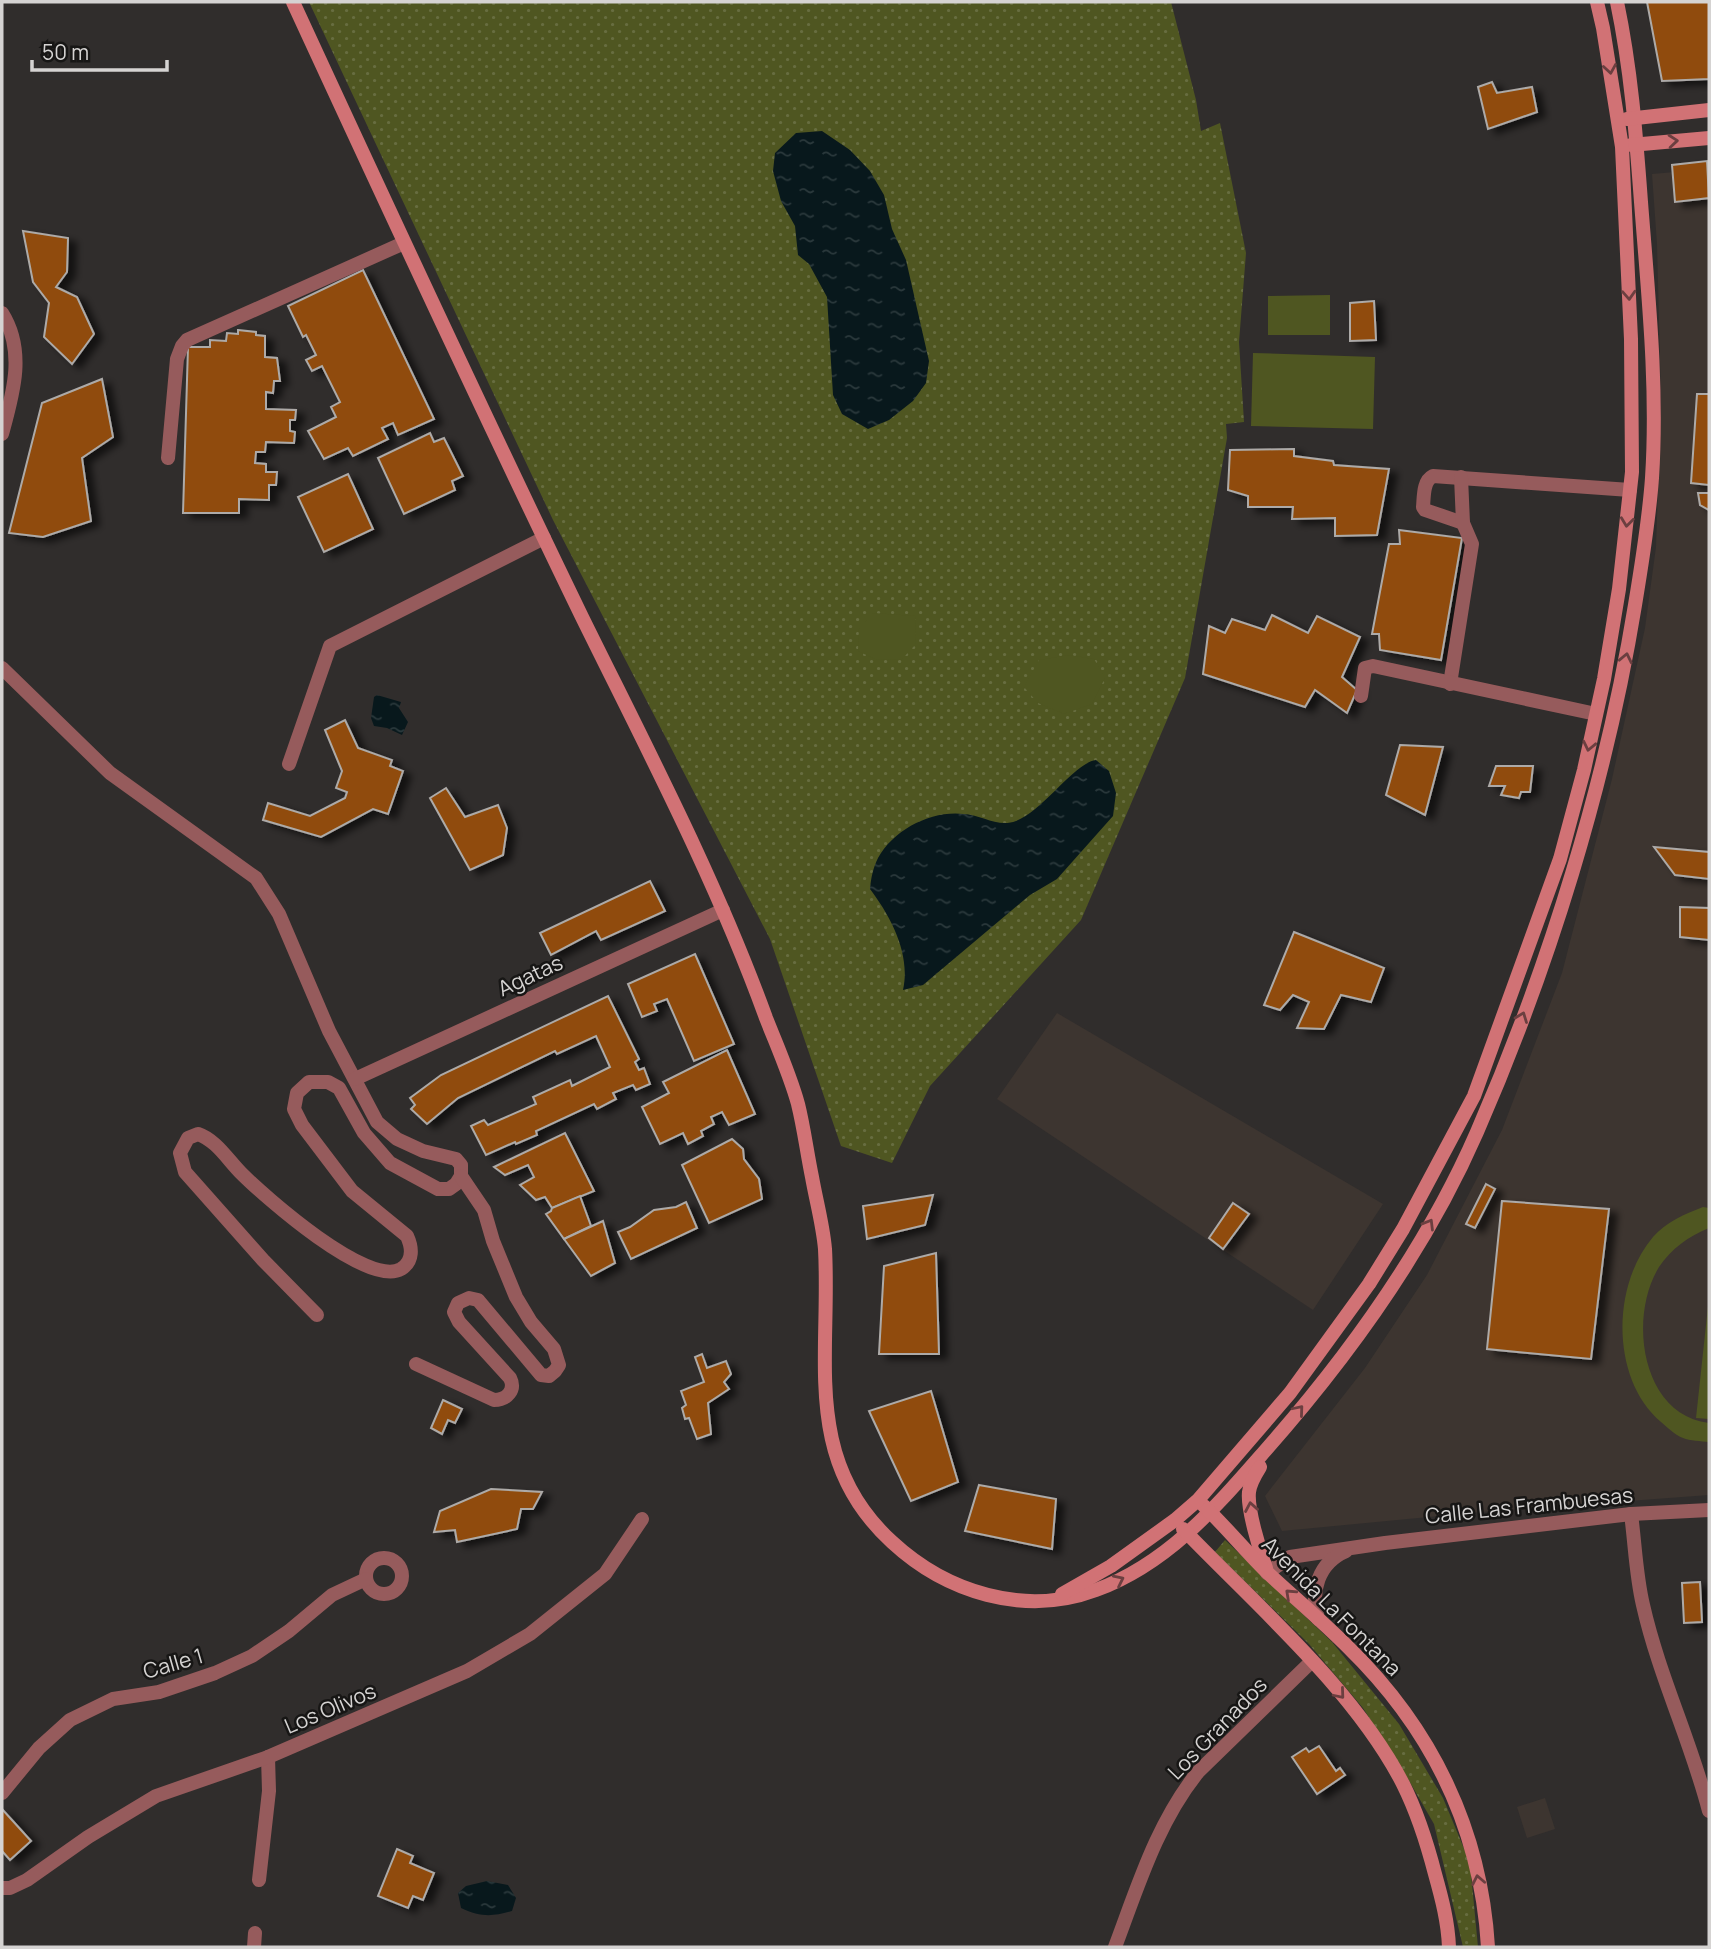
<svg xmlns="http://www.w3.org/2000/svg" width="1711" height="1949" viewBox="0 0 1711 1949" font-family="Manrope,sans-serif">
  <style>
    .built { fill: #3d3530 }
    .grass { fill: url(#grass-dots) }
    .pitch { fill: #4f5621 }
    .water { fill: url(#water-ripples) }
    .building { fill: #904c0a; stroke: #adaaa8; stroke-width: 2; filter: url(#shadow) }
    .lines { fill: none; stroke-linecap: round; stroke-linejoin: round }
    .street { stroke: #965b5c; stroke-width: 14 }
    .secondary { stroke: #d17275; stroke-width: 14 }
    .oneway { stroke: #6b3f40 }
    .labels { text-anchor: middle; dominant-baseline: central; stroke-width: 5; stroke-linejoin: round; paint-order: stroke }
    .street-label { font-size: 21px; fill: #d5d3d2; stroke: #171615 }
  </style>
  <defs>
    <pattern id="grass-dots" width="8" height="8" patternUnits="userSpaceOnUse" patternTransform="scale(1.75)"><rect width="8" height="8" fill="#4f5621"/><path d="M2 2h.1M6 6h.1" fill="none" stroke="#676d40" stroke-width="1.8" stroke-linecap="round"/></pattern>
    <pattern id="water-ripples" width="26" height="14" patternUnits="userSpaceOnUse" patternTransform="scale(1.75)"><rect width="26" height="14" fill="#08181c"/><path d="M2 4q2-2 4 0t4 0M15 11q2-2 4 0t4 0" fill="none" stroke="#2b393c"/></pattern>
    <filter id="shadow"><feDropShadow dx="8" dy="4.5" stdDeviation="3.5" flood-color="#0009"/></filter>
  </defs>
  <rect width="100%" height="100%" fill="#302d2c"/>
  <g class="built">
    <polygon points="1709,169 1709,1495 1481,1512 1282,1531 1265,1496 1365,1368 1427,1275 1502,1130 1562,973 1612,779 1645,628 1656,547 1661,399 1657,244 1652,174"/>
    <polygon points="1057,1013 1383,1204 1313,1310 997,1099"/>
    <polygon points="1545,1798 1555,1829 1527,1838 1517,1807"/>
  </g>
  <g class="grass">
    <polygon points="309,2 1171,2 1196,100 1201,131 1220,123 1246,253 1239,342 1244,422 1226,424 1227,438 1185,678 1081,920 930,1086 892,1163 841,1146 770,939 553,520"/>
    <polygon points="1225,1540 1332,1642 1399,1724 1443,1798 1470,1863 1478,1947 1463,1947 1434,1824 1404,1772 1363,1708 1309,1644 1215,1552"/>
  </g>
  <g class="pitch">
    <polygon points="1330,295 1330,335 1268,335 1268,296"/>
    <polygon points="1253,353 1375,357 1373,429 1251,426"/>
    <polygon points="873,613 915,616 916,644 902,659 877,660 858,651 859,629"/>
    <polygon points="1069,655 1094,659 1105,678 1092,704 1064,714 1038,703 1024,687 1039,660"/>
    <path d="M1703,1207L1709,1208V1228C1689,1236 1671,1249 1659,1267C1628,1317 1641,1415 1709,1423V1442C1701,1441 1690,1441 1683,1438C1675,1435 1667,1427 1661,1422C1611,1380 1611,1286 1653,1237C1666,1222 1685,1214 1703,1207Z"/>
    <polygon points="1709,1297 1709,1419 1696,1418"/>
  </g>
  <g class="water">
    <polygon points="822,131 850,150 870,171 884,195 892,229 906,260 929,361 926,383 913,401 889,420 868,429 842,414 833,395 827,297 809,264 798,255 795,226 781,201 773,171 775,153 796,133"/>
    <polygon points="377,695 401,702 399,708 408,722 402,735 387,728 374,726 371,718 374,697"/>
    <path d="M1096,760L1109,771L1116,793L1113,816L1057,879L1030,895L923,985L903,990C911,954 891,917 870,889C871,878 873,868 878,858C894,829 932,810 964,814C982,815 998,828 1016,821C1044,810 1074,763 1096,760Z"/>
    <path d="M487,1881L508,1885L516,1898L512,1911C492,1917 480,1917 461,1908L458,1893L466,1886Z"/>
  </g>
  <g class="building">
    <polygon points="1647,2 1709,2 1709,79 1662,81"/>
    <polygon points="1492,82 1497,93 1532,87 1537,112 1488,129 1478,87"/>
    <polygon points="1707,161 1709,198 1675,202 1672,165"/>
    <polygon points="23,231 68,238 67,272 56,287 77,297 94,334 72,364 44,337 49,303 33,282"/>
    <polygon points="363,270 434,419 398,435 393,423 382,428 388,439 353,456 348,448 324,459 308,431 336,417 331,407 340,402 322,366 312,371 306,360 316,355 306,335 303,337 288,306"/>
    <polygon points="1374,301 1376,340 1350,341 1350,303"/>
    <polygon points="238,330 256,332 256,335 265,336 265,357 277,358 280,381 274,381 273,393 266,392 266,409 296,410 295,420 290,420 290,431 295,432 294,443 266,442 265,452 256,452 255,463 266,464 266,472 277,472 276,485 269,485 269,500 239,499 239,513 183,513 188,347 210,347 210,340 226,341 227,333 238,334"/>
    <polygon points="102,379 113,437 82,458 91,521 43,537 9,533 42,403"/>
    <polygon points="1697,394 1709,394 1709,485 1691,483"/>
    <polygon points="430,433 434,442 444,438 463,476 452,481 455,490 404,514 378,458"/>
    <polygon points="1294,449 1294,456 1333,461 1334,465 1389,469 1377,535 1335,536 1335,518 1292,519 1293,507 1248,507 1248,496 1228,490 1230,450"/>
    <polygon points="348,474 373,529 324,552 298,497"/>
    <polygon points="1698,493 1709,493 1709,510 1700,505"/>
    <polygon points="1399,530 1462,538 1441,660 1380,650 1379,634 1372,634 1389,544 1400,544"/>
    <polygon points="1272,615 1308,633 1317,616 1360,637 1342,677 1357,690 1347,713 1315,690 1305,707 1203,674 1209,626 1225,633 1232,619 1265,630"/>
    <polygon points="345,720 358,748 392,760 390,766 403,771 388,814 373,809 321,837 263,820 268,803 310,816 345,798 347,792 336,788 342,771 325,730"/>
    <polygon points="1400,745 1443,747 1425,815 1386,795"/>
    <polygon points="1496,766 1533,766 1530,792 1521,792 1519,798 1501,795 1505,786 1489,786"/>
    <polygon points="446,788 465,817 498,805 507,828 503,855 470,870 430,798"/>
    <polygon points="1654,847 1709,852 1709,879 1675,875"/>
    <polygon points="650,881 665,911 601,940 596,931 551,955 540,933"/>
    <polygon points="1680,907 1709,908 1709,940 1680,937"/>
    <polygon points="1294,932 1384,968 1371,1002 1341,995 1324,1029 1297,1028 1309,1002 1293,995 1280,1010 1264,1005"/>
    <polygon points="695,954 734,1044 694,1061 667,999 654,1004 657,1011 642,1017 628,984"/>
    <polygon points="608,996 639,1059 635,1062 639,1070 644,1068 650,1084 636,1090 633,1085 613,1093 616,1099 597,1109 594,1104 536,1131 537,1135 516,1144 515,1142 486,1155 471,1126 484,1120 488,1125 536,1104 533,1097 570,1080 572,1086 610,1067 596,1036 557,1054 555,1051 458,1098 427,1124 411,1109 415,1105 410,1098 441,1075"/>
    <polygon points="727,1050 755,1114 729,1125 722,1112 711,1117 714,1124 701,1131 703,1136 688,1144 683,1133 660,1144 642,1107 669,1093 663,1082"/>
    <polygon points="565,1133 594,1191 552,1208 545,1197 536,1200 520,1185 534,1177 528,1165 505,1175 494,1167"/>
    <polygon points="732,1139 743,1149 744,1159 759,1179 762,1199 709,1223 682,1165"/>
    <polygon points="1486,1184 1495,1189 1475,1228 1466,1224"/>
    <polygon points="933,1195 925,1225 867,1239 863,1206"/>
    <polygon points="580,1196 591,1226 564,1239 546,1214 551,1211 552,1208"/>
    <polygon points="1502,1201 1609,1209 1591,1359 1487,1349"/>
    <polygon points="686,1202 697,1228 631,1259 618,1232 630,1227 654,1210 676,1207"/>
    <polygon points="1233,1203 1249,1214 1223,1249 1209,1238"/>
    <polygon points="603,1221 615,1263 591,1276 564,1239"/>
    <polygon points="936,1253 939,1354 879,1354 884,1266"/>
    <polygon points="702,1354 707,1368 726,1361 731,1374 724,1382 729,1389 708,1403 711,1434 697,1439 689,1418 685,1419 682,1408 686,1405 681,1391 704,1382 695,1357"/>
    <polygon points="931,1391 958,1482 911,1501 869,1411"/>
    <polygon points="443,1400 462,1409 455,1423 448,1420 442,1434 431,1428"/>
    <polygon points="979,1485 1056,1499 1052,1549 965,1531"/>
    <polygon points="491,1489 542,1492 533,1509 521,1509 517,1529 457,1542 455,1530 434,1532 440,1511"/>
    <polygon points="1700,1582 1702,1622 1684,1623 1682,1583"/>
    <polygon points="1319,1746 1336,1771 1340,1768 1345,1775 1317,1794 1292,1757 1306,1748 1309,1752"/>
    <polygon points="2,1809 31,1841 10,1860 2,1851"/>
    <polygon points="397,1849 413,1856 410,1863 434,1873 423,1900 413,1896 408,1908 378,1896"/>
  </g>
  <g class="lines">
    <g class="street">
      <path d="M2,313C26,351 13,394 2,434"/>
      <polyline points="168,458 177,359 182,346 187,340 404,243"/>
      <path d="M1463,523L1425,510L1423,507C1424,496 1423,481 1433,476L1630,490"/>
      <path d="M2,668L110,773L256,878L279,914L329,1031L377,1122L397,1139L423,1151L456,1159L461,1165V1176L456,1184L449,1189H438L390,1163L364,1133L339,1088L328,1082H309L297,1093L294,1109L302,1125L352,1191L407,1236C412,1247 414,1261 401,1269C368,1288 265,1197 241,1173C228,1160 216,1140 198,1134L188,1138L180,1153L185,1172L263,1260L317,1315"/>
      <polyline points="1450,684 1472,544 1463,523 1461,477"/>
      <polyline points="1361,696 1365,668 1373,666 1596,714"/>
      <polyline points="289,764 330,646 544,538"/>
      <polyline points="355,1079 723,910"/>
      <path d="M416,1364L494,1400C507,1400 516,1390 510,1378L459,1322L454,1312L458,1303L469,1298L478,1300L541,1375L549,1376L555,1371L559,1365L554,1349L531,1322L516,1297L493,1241L484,1210L461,1176"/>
      <path d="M1631,1514C1635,1544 1636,1576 1643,1605C1659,1676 1691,1741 1709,1811"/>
      <circle cx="384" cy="1576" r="18"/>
      <polyline points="1267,1573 1290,1557 1385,1543 1631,1514 1709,1510"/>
      <path d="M1318,1619C1310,1592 1318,1563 1346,1551"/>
      <polyline points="2,1793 39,1748 70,1720 113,1699 159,1692 215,1673 252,1656 289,1631 332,1595 366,1579"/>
      <polyline points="259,1880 269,1791 268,1757"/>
      <polyline points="2,1888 10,1888 27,1880 88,1837 156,1796 268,1757 467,1671 530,1634 605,1574 642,1519"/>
      <polyline points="254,1947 255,1933"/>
      <path d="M1115,1947C1138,1886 1157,1823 1198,1772L1312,1661"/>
    </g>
    <g class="secondary">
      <path d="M293,2C388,208 483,413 582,617C647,749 716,880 766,1018C777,1046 790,1075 798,1104C804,1128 807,1153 812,1177C816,1200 823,1225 825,1249C831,1357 801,1459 892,1542C946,1592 1024,1617 1096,1590C1167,1564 1215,1508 1264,1452C1348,1357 1426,1249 1477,1132C1549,967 1606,783 1635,605C1642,563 1649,520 1652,478C1658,386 1648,293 1641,202C1636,134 1631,69 1617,2"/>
      <polyline points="1627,119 1709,110"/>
      <polyline points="1631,145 1709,138"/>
      <path d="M1260,1467C1255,1475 1250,1483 1249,1492C1247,1509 1260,1551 1266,1568"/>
      <path d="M1204,1506C1227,1528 1247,1553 1270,1575C1296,1599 1323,1622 1348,1647C1432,1729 1481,1830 1488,1947"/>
      <path d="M1183,1529C1256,1605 1355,1690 1403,1784C1417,1812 1427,1843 1435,1874C1442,1899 1448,1922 1449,1947"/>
      <polyline points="1062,1594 1111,1566 1175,1520 1198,1500 1290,1393 1369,1284 1403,1229 1474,1096 1560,859 1584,770 1604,679 1619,589 1632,472 1631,339 1622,147 1603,28 1597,2"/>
    </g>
  </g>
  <defs><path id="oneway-chevron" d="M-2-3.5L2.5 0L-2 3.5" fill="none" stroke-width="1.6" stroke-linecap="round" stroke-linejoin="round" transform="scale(1.75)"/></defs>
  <g class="oneway">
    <use href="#oneway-chevron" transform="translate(1610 69) rotate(81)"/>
    <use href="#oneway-chevron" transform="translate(1673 141) rotate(-5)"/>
    <use href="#oneway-chevron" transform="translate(1629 295) rotate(87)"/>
    <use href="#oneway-chevron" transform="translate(1627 522) rotate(97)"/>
    <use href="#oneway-chevron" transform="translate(1626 658) rotate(-78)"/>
    <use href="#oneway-chevron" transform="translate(1589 746) rotate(102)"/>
    <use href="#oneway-chevron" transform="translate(1522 1017) rotate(-69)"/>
    <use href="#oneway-chevron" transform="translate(1429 1224) rotate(-59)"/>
    <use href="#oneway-chevron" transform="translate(1299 1410) rotate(-50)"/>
    <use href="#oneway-chevron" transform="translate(1251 1507) rotate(-100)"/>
    <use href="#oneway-chevron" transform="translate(1119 1580) rotate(-26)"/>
    <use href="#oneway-chevron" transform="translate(1290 1594) rotate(-137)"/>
    <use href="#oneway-chevron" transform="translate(1340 1694) rotate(50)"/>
    <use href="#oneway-chevron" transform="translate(1478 1880) rotate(-101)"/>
  </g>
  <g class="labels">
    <g class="street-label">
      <text transform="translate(530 975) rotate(-25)">Agatas</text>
      <text transform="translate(1529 1505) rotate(-6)">Calle Las Frambuesas</text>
      <text transform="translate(1332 1606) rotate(45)">Avenida La Fontana</text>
      <text transform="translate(173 1663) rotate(-16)">Calle 1</text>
      <text transform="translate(330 1708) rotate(-23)">Los Olivos</text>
      <text transform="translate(1217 1728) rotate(-46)">Los Granados</text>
    </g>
  </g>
  <rect width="1711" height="1949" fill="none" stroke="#d5d3d2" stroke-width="7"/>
  <path d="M32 60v10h135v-10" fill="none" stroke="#d5d3d2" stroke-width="3.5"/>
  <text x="42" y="60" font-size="21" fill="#d5d3d2" stroke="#171615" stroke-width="5" paint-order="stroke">50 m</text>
</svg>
